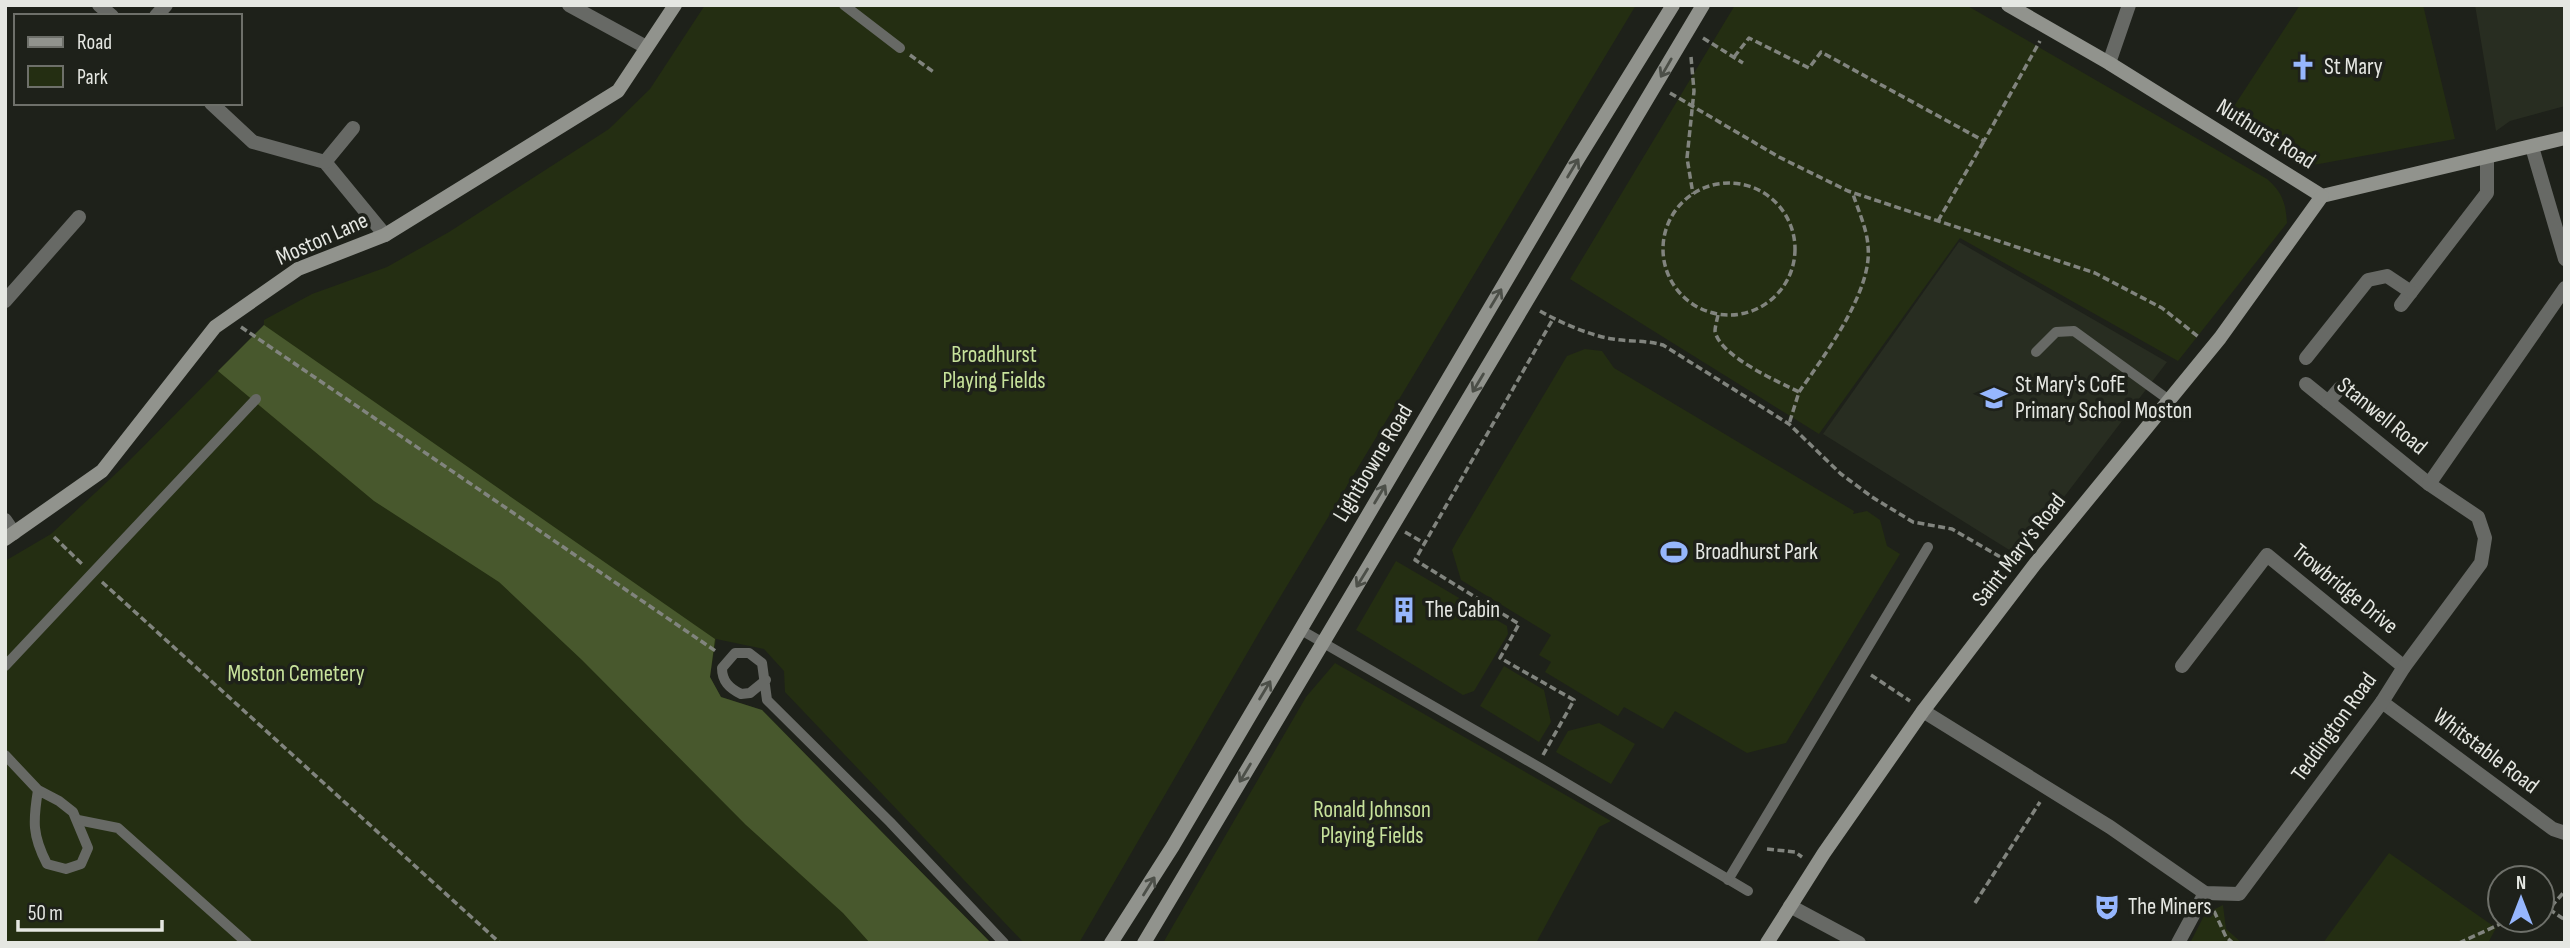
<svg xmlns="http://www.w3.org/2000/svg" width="2570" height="948" viewBox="0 0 2570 948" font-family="'Sofia Sans Condensed',sans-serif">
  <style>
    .built { fill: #282d21 }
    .green { fill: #242e12 }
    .forest { fill: #48582d }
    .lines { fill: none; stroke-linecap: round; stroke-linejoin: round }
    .path { stroke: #81847e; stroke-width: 3.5; stroke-dasharray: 7 3.5; stroke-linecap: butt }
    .lane { stroke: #676965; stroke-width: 10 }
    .street { stroke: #676965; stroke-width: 14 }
    .secondary { stroke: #91938d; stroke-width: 14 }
    .oneway { stroke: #4c4f48 }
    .labels { text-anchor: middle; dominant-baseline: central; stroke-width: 7; stroke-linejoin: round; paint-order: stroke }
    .poi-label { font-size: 23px; fill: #e5e7e2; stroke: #1e211a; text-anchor: start }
    .street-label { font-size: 23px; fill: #e5e7e2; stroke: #1e211a }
    .park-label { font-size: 23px; fill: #c7e29b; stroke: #1e211a }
  </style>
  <rect width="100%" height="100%" fill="#1e211a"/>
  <g class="built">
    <polygon points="2475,5 2565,5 2565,106 2510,121 2496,131"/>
    <polygon points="1959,242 2167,362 2019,556 1823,434"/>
  </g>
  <g class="green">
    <polygon points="705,5 1636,5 1264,624 1079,943 1024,943 785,692 784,671 764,649 716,639 710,677 721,697 762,710 991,943 5,943 5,561 51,534 123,467 264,325 264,320 312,294 387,267 449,232 609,129 650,89"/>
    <path d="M1735,5H1966L2267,179C2282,192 2286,203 2287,223L2178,361L1960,238L1819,434L1570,279Z"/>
    <polygon points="2300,5 2423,5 2455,139 2308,166 2227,117"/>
    <polygon points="1585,349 1602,351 1614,368 1854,511 1853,514 1867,511 1880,520 1887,546 1900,554 1786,743 1747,753 1675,711 1663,729 1624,707 1618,716 1545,672 1551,662 1539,655 1551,635 1461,580 1452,550 1458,539 1567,356"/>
    <polygon points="1396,561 1507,626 1508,634 1474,691 1463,695 1356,630"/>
    <polygon points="1335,663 1611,821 1599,827 1536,943 1163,943 1306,697"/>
    <polygon points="1504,666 1544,690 1551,722 1539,742 1480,706"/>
    <polygon points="1599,723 1635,744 1611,784 1556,752 1568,731"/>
    <polygon points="2389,853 2496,928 2488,943 2323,943"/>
    <polygon points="2223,905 2226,929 2242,943 2190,943 2205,914"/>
  </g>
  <polygon class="forest" points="264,325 715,639 710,677 721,697 762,710 991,943 870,943 843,913 746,825 582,660 499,582 374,501 218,371"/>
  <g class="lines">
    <g class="path">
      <polyline points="1703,38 1743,63"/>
      <polyline points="910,55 935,73"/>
      <polyline points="1691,57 1694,91 1687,158 1693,194"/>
      <polyline points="1734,57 1749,38 1809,68 1821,52 1984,141 2040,41"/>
      <polyline points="1670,93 1779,157 1848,191 2095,273 2162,308 2200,338"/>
      <circle cx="1729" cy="249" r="66"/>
      <polyline points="1938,221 1984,141"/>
      <path d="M1540,311C1559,322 1591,336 1613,339C1630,342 1646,340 1663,345L1789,424L1841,474L1872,497L1913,522L1952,529L2014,565"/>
      <path d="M1718,315C1717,320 1715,327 1715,331C1719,356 1779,382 1799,392L1789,424"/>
      <polyline points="241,327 717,652"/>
      <path d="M1799,392C1824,356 1873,291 1868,246C1867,229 1858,210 1853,194"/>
      <polyline points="1405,532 1424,543"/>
      <polyline points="54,537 83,565"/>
      <polyline points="102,582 500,943"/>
      <polyline points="1871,675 1910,701"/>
      <polyline points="1543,755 1574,700 1500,658 1519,624 1415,560 1553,319"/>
      <polyline points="1767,849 1795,852 1802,857"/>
      <polyline points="1975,903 2040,802"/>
      <polyline points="2549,909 2565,920"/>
      <polyline points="2214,911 2226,937 2233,943"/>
      <polyline points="2542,911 2549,909 2565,891"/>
      <polyline points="2459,943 2509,920"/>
    </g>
    <g class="lane">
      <polyline points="844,5 900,48"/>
      <polyline points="2036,352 2056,332 2074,331 2169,400"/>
      <polyline points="1301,630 1537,766 1748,891"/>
      <polyline points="5,666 256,399"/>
      <path d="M766,680L750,693L741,694C729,688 722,681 722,668L735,653H749L762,663L767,700L890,822L1004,943"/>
      <path d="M5,755L38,790L59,801L73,812L88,848L81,864L66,869L47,864C32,835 33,821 38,790"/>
      <polyline points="78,820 118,828 247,943"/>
      <polyline points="1728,880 1928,547"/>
    </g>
    <g class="street">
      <polyline points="99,5 112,16"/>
      <polyline points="569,5 646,47"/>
      <polyline points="156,16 166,5"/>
      <polyline points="2109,63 2129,5"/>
      <polyline points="211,103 253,142 325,162 385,235"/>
      <polyline points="2532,147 2565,259"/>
      <polyline points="325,162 353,128"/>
      <polyline points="5,301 79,217"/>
      <polyline points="2401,305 2487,193 2487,157"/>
      <polyline points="2306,358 2368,280 2387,276 2411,292"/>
      <polyline points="2306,384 2429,484"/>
      <polyline points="2328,402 2340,388"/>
      <polyline points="5,520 14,533"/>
      <polyline points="2182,666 2267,555 2404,667"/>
      <polyline points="2382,702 2553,829 2565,833"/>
      <polyline points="1923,711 2110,827 2205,893 2239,894 2382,702 2404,667 2481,563 2485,538 2478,517 2429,484 2565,288"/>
      <polyline points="1790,906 1859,943"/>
      <polyline points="2178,943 2205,893"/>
    </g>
    <g class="secondary">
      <polyline points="2008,5 2109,63 2322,196 2565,138"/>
      <polyline points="5,539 102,471 215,327 298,269 385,235 618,91 675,5"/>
      <polyline points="1111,943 1173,846 1576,162 1673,5"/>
      <polyline points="1144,943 1703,5"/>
      <polyline points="1767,943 1824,853 1923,711 2035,564 2220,338 2322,196"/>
    </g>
  </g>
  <defs><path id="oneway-shaft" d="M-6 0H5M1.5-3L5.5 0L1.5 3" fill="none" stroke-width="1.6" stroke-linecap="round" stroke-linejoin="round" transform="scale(1.75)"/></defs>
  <g class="oneway">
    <use href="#oneway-shaft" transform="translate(1666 68) rotate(120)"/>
    <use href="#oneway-shaft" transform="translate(1573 168) rotate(-59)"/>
    <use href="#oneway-shaft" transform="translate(1496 298) rotate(-59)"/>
    <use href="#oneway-shaft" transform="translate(1478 383) rotate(121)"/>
    <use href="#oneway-shaft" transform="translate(1380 494) rotate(-59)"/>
    <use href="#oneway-shaft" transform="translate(1362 578) rotate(122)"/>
    <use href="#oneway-shaft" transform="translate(1265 690) rotate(-59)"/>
    <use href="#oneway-shaft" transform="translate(1245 773) rotate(121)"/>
    <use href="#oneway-shaft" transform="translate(1149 886) rotate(-58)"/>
  </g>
  <defs>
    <g id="church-bare" transform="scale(2.1)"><path d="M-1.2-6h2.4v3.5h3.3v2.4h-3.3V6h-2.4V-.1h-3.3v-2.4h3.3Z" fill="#96b6fd" stroke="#1e211a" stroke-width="2.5" paint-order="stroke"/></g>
    <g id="school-bare" transform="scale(2.1)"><path d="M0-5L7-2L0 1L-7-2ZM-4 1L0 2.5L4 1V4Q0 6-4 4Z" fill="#96b6fd" stroke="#1e211a" stroke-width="2.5" paint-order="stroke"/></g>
    <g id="stadium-bare" transform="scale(2.1)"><path d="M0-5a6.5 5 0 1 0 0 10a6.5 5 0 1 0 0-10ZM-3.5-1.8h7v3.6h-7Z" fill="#96b6fd" stroke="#1e211a" stroke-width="2.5" paint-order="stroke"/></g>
    <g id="building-bare" transform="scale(2.1)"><path d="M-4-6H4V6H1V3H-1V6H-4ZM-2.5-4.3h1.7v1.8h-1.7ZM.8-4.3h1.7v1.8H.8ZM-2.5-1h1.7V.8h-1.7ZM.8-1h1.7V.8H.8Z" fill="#96b6fd" stroke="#1e211a" stroke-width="2.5" paint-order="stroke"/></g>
    <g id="theatre-bare" transform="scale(2.1)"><path d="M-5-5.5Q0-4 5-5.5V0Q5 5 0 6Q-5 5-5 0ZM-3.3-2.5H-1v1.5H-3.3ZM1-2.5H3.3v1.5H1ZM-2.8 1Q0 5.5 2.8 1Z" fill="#96b6fd" stroke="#1e211a" stroke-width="2.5" paint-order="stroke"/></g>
  </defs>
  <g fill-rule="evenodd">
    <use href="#church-bare" x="2303" y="67"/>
    <use href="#school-bare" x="1994" y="398"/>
    <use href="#stadium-bare" x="1674" y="552"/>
    <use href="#building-bare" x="1404" y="610"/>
    <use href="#theatre-bare" x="2107" y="907"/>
  </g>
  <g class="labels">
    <g class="poi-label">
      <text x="2324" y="67">St Mary</text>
      <text x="2015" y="385">St Mary's CofE<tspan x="2015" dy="26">Primary School Moston</tspan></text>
      <text x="1695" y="552">Broadhurst Park</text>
      <text x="1425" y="610">The Cabin</text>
      <text x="2128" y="907">The Miners</text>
    </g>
    <g class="street-label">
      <text transform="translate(2266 134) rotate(32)">Nuthurst Road</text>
      <text transform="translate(322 239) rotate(-24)">Moston Lane</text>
      <text transform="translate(2382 416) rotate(39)">Stanwell Road</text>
      <text transform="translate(1373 463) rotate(-59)">Lightbowne Road</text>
      <text transform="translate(2019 550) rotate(-52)">Saint Mary's Road</text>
      <text transform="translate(2345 589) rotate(39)">Trowbridge Drive</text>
      <text transform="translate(2334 727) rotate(-54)">Teddington Road</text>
      <text transform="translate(2486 751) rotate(37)">Whitstable Road</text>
    </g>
    <g class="park-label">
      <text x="994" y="355">Broadhurst<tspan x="994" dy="26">Playing Fields</tspan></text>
      <text x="296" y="674">Moston Cemetery</text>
      <text x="1372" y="810">Ronald Johnson<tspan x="1372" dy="26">Playing Fields</tspan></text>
    </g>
  </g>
  <rect width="2570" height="948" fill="none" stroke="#e5e7e2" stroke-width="14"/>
  <rect x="14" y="14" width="228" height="91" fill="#1e211a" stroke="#6e706a" stroke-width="2"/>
  <rect x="28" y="37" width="35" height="10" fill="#91938d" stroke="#6e706a" stroke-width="2"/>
  <text x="77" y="49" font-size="21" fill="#e5e7e2">Road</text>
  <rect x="28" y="66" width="35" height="21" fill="#242e12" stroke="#6e706a" stroke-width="2"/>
  <text x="77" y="84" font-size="21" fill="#e5e7e2">Park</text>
  <g transform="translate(2521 899)"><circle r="33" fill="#1e211a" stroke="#6e706a" stroke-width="2"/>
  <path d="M0-5L12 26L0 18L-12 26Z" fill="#96b6fd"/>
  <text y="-10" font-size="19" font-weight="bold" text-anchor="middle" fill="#e5e7e2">N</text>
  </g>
  <path d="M18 920v10h144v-10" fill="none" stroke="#e5e7e2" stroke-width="3.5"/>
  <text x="28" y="920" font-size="21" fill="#e5e7e2" stroke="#1e211a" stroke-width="5" paint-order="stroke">50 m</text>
</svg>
